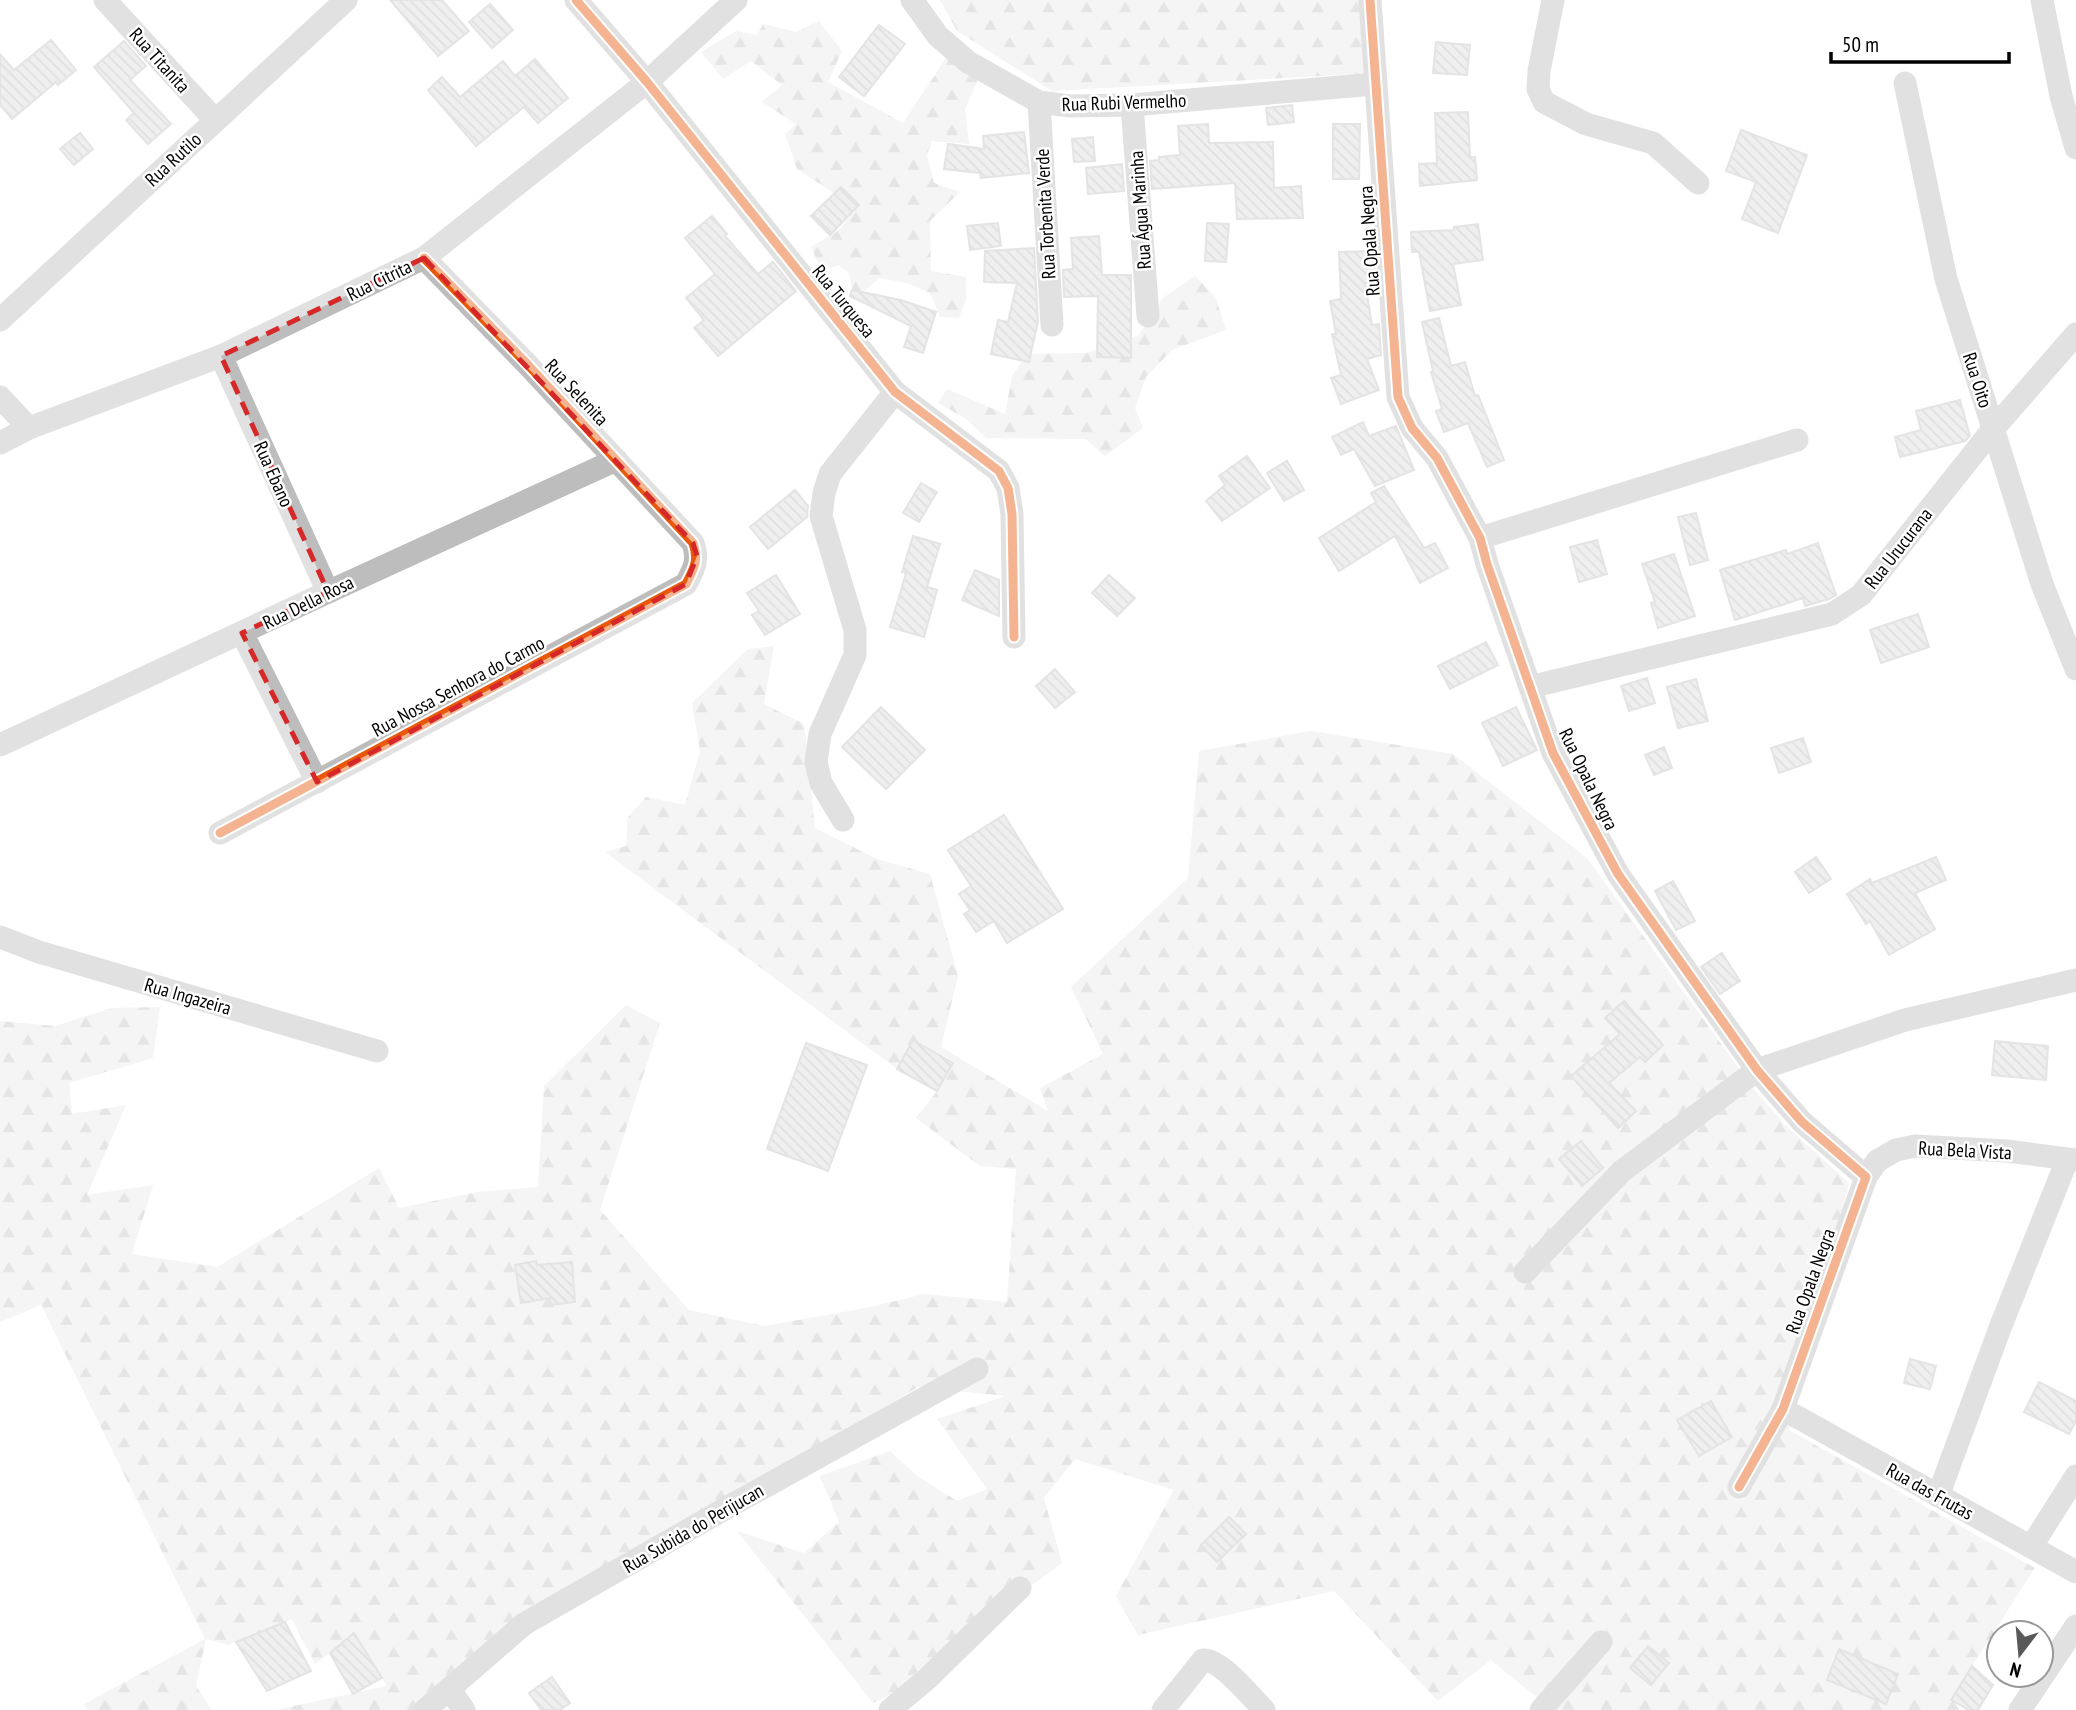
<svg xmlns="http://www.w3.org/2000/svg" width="2076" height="1710" viewBox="0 0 2076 1710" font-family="'PT Sans Narrow',sans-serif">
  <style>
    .forest { fill: url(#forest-firs) }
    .building { fill: url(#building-back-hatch); stroke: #c3c3c3; stroke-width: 2 }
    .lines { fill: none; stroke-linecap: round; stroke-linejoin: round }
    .street { stroke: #bdbdbd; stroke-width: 23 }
    .cycleway-casing { stroke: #fff; stroke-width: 13 }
    .cycleway { stroke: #e8590c; stroke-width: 9 }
    .marked { fill: none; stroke: #d62828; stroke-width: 5; stroke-dasharray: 14 9; stroke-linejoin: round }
    .labels { text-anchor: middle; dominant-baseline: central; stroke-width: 5; stroke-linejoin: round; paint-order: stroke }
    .street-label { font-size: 19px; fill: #000; stroke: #fff }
  </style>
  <defs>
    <pattern id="forest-firs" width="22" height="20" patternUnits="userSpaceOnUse" patternTransform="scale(1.75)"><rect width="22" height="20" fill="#e8e8e8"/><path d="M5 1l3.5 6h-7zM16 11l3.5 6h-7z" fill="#c5c5c5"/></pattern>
    <pattern id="building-back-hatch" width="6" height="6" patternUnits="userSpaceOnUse" patternTransform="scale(1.75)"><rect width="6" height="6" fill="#dbdbdb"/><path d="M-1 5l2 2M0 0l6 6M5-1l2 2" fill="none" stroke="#bababa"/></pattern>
  </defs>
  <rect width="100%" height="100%" fill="#fff"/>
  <g class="forest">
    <polygon points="940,0 1370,0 1374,73 1052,91 957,31"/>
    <polygon points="819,21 842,51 828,82 903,123 946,58 978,80 965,109 969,144 932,141 927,155 934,183 960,192 930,221 931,271 966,277 966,300 959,318 940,317 930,293 907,283 880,278 854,299 849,273 838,265 822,272 811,247 839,230 857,208 797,169 785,134 796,124 762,102 782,85 751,61 723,79 701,52 736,31 757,35 763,24 796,32"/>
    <polygon points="1195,276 1216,298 1226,330 1172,350 1146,377 1135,408 1143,428 1105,456 1086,439 986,438 968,420 938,403 947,389 1005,414 1012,376 1027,354 1086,353 1138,336 1163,298"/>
    <polygon points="774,646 764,704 804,724 815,828 877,859 930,874 958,976 941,1047 1048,1111 1040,1088 1103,1054 1071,987 1188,878 1199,751 1311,731 1453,754 1587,858 1753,1088 1785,1125 1849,1183 1789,1430 2035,1568 1951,1699 1960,1710 1552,1710 1491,1660 1438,1701 1334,1591 1138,1635 1116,1596 1174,1490 1075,1459 1044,1498 1062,1563 991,1616 928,1678 873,1703 737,1531 804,1553 839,1522 820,1476 890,1451 917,1476 957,1501 987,1489 937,1419 1005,1396 918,1387 633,1561 524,1624 425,1710 275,1710 387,1686 355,1634 315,1664 292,1619 229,1645 206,1639 196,1686 212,1710 88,1710 84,1704 205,1639 41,1305 0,1322 0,1021 55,1026 112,1008 160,1007 153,1058 69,1083 72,1114 126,1105 87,1195 153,1185 132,1254 217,1267 379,1168 399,1208 477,1192 538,1187 544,1086 626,1005 660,1023 600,1210 689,1310 764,1326 866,1308 924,1294 1007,1302 1016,1169 980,1166 916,1118 937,1091 954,1062 913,1040 897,1069 605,852 626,846 628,817 646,797 685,805 700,751 692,703 748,649"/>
  </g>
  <g class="building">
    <polygon points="390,0 442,0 469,31 438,56"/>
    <polygon points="490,4 513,30 492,48 469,22"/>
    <polygon points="879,25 905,44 864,96 839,77"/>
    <polygon points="51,40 76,70 58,85 56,82 12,119 0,105 0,54 14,70"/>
    <polygon points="124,41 146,66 130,80 171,124 148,144 126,120 134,113 94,67"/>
    <polygon points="1436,42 1470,45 1467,75 1433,73"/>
    <polygon points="535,59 568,98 538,123 524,107 476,146 428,90 442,77 460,97 503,61 515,76"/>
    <polygon points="1292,105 1294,122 1268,125 1266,108"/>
    <polygon points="1468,112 1470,157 1475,157 1477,180 1420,186 1419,164 1437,163 1435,113"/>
    <polygon points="1208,124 1209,143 1273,142 1274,188 1301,186 1303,218 1237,219 1235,183 1152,189 1150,161 1159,160 1159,157 1180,155 1178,126"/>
    <polygon points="1333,124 1360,124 1359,179 1333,179"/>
    <polygon points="1741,130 1807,155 1778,233 1742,219 1756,182 1726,171"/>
    <polygon points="1024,132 1029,173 981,178 980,173 944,169 948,144 984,149 983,136"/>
    <polygon points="80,133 93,149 74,165 60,149"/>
    <polygon points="1093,137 1095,161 1074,162 1072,139"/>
    <polygon points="1122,164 1124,191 1088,194 1086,168"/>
    <polygon points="841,187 859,205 830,235 811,216"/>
    <polygon points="712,216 727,234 725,236 758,274 773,262 796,291 718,356 694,328 704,320 686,298 715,274 685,238"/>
    <polygon points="998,223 1001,246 970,250 967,226"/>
    <polygon points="1207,223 1229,224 1226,262 1205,261"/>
    <polygon points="1478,224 1483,260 1453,264 1461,305 1430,311 1419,252 1412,252 1411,232 1454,230 1454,227"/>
    <polygon points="1099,236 1102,275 1131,275 1131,358 1097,357 1098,296 1064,297 1063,270 1073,269 1071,238"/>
    <polygon points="1034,248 1038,321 1029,362 991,354 998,320 1008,322 1017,283 984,282 985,251"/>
    <polygon points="1374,251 1376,283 1365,283 1372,325 1379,324 1381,355 1367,359 1379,390 1341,404 1331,378 1341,375 1332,334 1336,334 1330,301 1341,299 1339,252"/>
    <polygon points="852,290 901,300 936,312 923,353 904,347 911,326 850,296"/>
    <polygon points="1439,318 1451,366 1465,362 1475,396 1478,395 1504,460 1487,467 1468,423 1444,432 1436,411 1442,409 1431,372 1433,371 1422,322"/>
    <polygon points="1960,400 1970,436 1965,441 1900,457 1895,437 1921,430 1916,411"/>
    <polygon points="1363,422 1369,436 1396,426 1414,470 1375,486 1354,449 1341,455 1332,437"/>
    <polygon points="1247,456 1270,488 1222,521 1206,501 1225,485 1219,476"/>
    <polygon points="1287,461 1304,490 1284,501 1267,473"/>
    <polygon points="921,483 937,492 919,522 903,513"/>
    <polygon points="1384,486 1424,548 1435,543 1448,568 1420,583 1395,536 1339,571 1319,538 1376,502 1371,493"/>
    <polygon points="795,490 808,506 807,517 768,549 750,527"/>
    <polygon points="1696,513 1708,560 1690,565 1678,517"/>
    <polygon points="913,536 940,544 927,587 937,590 924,637 890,627 906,573 902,572"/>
    <polygon points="1597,540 1607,574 1579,582 1570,547"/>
    <polygon points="1818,543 1836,595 1829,599 1805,606 1803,598 1735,620 1720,570 1786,550 1787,554"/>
    <polygon points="1674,554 1695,616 1658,628 1651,603 1655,602 1642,564"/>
    <polygon points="975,570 999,580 999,616 962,600"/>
    <polygon points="776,575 800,614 765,635 752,615 759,611 747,593"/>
    <polygon points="1109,575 1135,598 1117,616 1092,593"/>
    <polygon points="1918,614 1929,647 1881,663 1870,630"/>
    <polygon points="1486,642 1498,665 1450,689 1438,666"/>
    <polygon points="1055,669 1075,692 1055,708 1036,686"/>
    <polygon points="1647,678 1655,703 1629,711 1621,686"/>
    <polygon points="1696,679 1708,721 1678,728 1667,687"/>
    <polygon points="881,707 925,750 886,789 842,747"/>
    <polygon points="1516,707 1537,750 1503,766 1482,723"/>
    <polygon points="1803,738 1811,762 1779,773 1771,748"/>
    <polygon points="1664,747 1672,768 1654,775 1645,755"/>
    <polygon points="1004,815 1063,909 1007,943 994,921 976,932 964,914 970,910 959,894 971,886 948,850"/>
    <polygon points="1816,857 1831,879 1809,893 1795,872"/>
    <polygon points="1936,857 1946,880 1915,893 1935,929 1889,955 1870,921 1866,924 1847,894 1870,879 1872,883"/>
    <polygon points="1673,881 1695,921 1676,930 1655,891"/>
    <polygon points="1722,953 1740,981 1720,994 1701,967"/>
    <polygon points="1624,1001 1663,1045 1645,1062 1640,1057 1609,1083 1636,1111 1618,1128 1571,1076 1620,1034 1605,1018"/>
    <polygon points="913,1040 953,1063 937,1091 897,1069"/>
    <polygon points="1995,1041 2048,1046 2046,1080 1992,1075"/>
    <polygon points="806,1043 867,1065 828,1171 767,1149"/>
    <polygon points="1581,1141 1603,1168 1582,1186 1559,1159"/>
    <polygon points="536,1261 537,1265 572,1262 575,1302 551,1305 550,1298 521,1303 515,1265"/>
    <polygon points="1910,1359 1936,1366 1930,1389 1904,1383"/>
    <polygon points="2039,1382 2076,1401 2076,1421 2069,1434 2024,1412"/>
    <polygon points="1711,1401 1732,1437 1699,1456 1677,1420"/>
    <polygon points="1229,1517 1246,1534 1217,1562 1201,1545"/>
    <polygon points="285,1622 311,1671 267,1691 236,1642"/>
    <polygon points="354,1633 382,1678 353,1694 330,1653"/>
    <polygon points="1648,1646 1669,1663 1651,1685 1630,1668"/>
    <polygon points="1839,1649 1898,1674 1886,1704 1827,1680"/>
    <polygon points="1972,1666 1993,1685 1978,1710 1969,1710 1951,1700"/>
    <polygon points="552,1677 570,1703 560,1710 541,1710 529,1693"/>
  </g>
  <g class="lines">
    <g class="street">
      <polyline points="105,0 215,120"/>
      <polyline points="576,0 647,82 895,392 999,471 1008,488 1012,514 1014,637"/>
      <polyline points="912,0 938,36 968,62 1039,102 1070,106 1132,105 1375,84"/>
      <polyline points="1370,0 1398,397 1412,428 1437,458 1480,538 1487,564 1553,753 1618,874 1757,1070 1802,1122 1866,1177 1783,1409 1739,1487"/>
      <polyline points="1553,0 1539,71 1538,89 1544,102 1586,124 1653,143 1698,183"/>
      <polyline points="2042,0 2061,96 2076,148"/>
      <polyline points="1905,83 1946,279 2042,584 2076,669"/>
      <polyline points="1039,102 1052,325"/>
      <polyline points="1132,105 1148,316"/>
      <polyline points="0,320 346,0"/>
      <polyline points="221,356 328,592"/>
      <polyline points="0,397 29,428"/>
      <polyline points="0,443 29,428 221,356 424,258 647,82 736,0"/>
      <polyline points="1480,538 1797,440"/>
      <polyline points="242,633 317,782"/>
      <polyline points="1530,687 1832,614 1861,595 1994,428 2076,334"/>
      <polyline points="0,745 328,592 616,460"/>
      <polyline points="843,820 821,783 816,762 820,734 855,655 855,630 821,516 824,493 830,474 895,392"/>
      <path d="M220,833L686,584C694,568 699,561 693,543L528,365L424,258"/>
      <polyline points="0,937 39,952 377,1051"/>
      <polyline points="1866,1177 1877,1161 1896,1150 1915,1146 2007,1151 2076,1160"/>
      <polyline points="1525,1272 1622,1171 1757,1070 1905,1020 2076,980"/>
      <polyline points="1783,1409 2076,1572"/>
      <polyline points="1938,1496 2000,1328 2067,1160"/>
      <polyline points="2031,1547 2076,1476"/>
      <polyline points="449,1689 464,1710"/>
      <polyline points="425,1710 524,1624 730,1506 977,1369"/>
      <polyline points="890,1710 928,1678 1020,1588"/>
      <path d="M1163,1710L1203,1660C1221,1659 1251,1697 1264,1710"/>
      <polyline points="1541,1710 1601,1642"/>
      <polyline points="2020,1710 2076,1626"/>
    </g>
    <g class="cycleway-casing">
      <g id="cycleway">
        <polyline points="576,0 647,82 895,392 999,471 1008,488 1012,514 1014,637"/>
        <polyline points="1370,0 1398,397 1412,428 1437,458 1480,538 1487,564 1553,753 1618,874 1757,1070 1802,1122 1866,1177 1783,1409 1739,1487"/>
        <path d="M220,833L686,584C694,568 699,561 693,543L528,365L424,258"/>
      </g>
    </g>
    <use href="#cycleway" class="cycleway"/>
  </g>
  <path d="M0 0H2076V1710H0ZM424,258L693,543L697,556L686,584L317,782L242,633L328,592L221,356Z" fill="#fff" fill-opacity=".55" fill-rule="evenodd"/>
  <path class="marked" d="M424,258L693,543L697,556L686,584L317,782L242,633L328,592L221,356Z"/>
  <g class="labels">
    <g class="street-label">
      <text transform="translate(160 60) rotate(48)">Rua Titanita</text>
      <text transform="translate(1124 102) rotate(-2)">Rua Rubi Vermelho</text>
      <text transform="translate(173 159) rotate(-43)">Rua Rutilo</text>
      <text transform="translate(1140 210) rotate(-94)">Rua Água Marinha</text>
      <text transform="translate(1045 214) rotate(-93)">Rua Torbenita Verde</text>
      <text transform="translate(1369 241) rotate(-94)">Rua Opala Negra</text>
      <text transform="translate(379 280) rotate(-26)">Rua Citrita</text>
      <text transform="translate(844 301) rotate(51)">Rua Turquesa</text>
      <text transform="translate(1978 380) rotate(72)">Rua Oito</text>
      <text transform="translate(577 392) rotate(47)">Rua Selenita</text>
      <text transform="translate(274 474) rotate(66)">Rua Ebano</text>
      <text transform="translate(1898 548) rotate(-52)">Rua Urucurana</text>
      <text transform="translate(308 602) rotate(-26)">Rua Della Rosa</text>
      <text transform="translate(458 686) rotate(-28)">Rua Nossa Senhora do Carmo</text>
      <text transform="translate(1589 779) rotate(64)">Rua Opala Negra</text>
      <text transform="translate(188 996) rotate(16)">Rua Ingazeira</text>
      <text transform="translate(1965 1150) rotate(3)">Rua Bela Vista</text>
      <text transform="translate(1810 1281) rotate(-70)">Rua Opala Negra</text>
      <text transform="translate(1930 1491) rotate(29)">Rua das Frutas</text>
      <text transform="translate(693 1528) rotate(-30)">Rua Subida do Perijucan</text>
    </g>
  </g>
  <g transform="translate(2020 1654) rotate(196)"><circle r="33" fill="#ffffff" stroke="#999999" stroke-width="2"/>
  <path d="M0-5L12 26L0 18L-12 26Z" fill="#595959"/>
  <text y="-10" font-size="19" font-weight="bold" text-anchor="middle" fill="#000000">N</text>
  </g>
  <path d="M1831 52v10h178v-10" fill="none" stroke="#000000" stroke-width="3.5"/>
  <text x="1842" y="52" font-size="21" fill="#000000" stroke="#ffffff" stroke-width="5" paint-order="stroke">50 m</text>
</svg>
